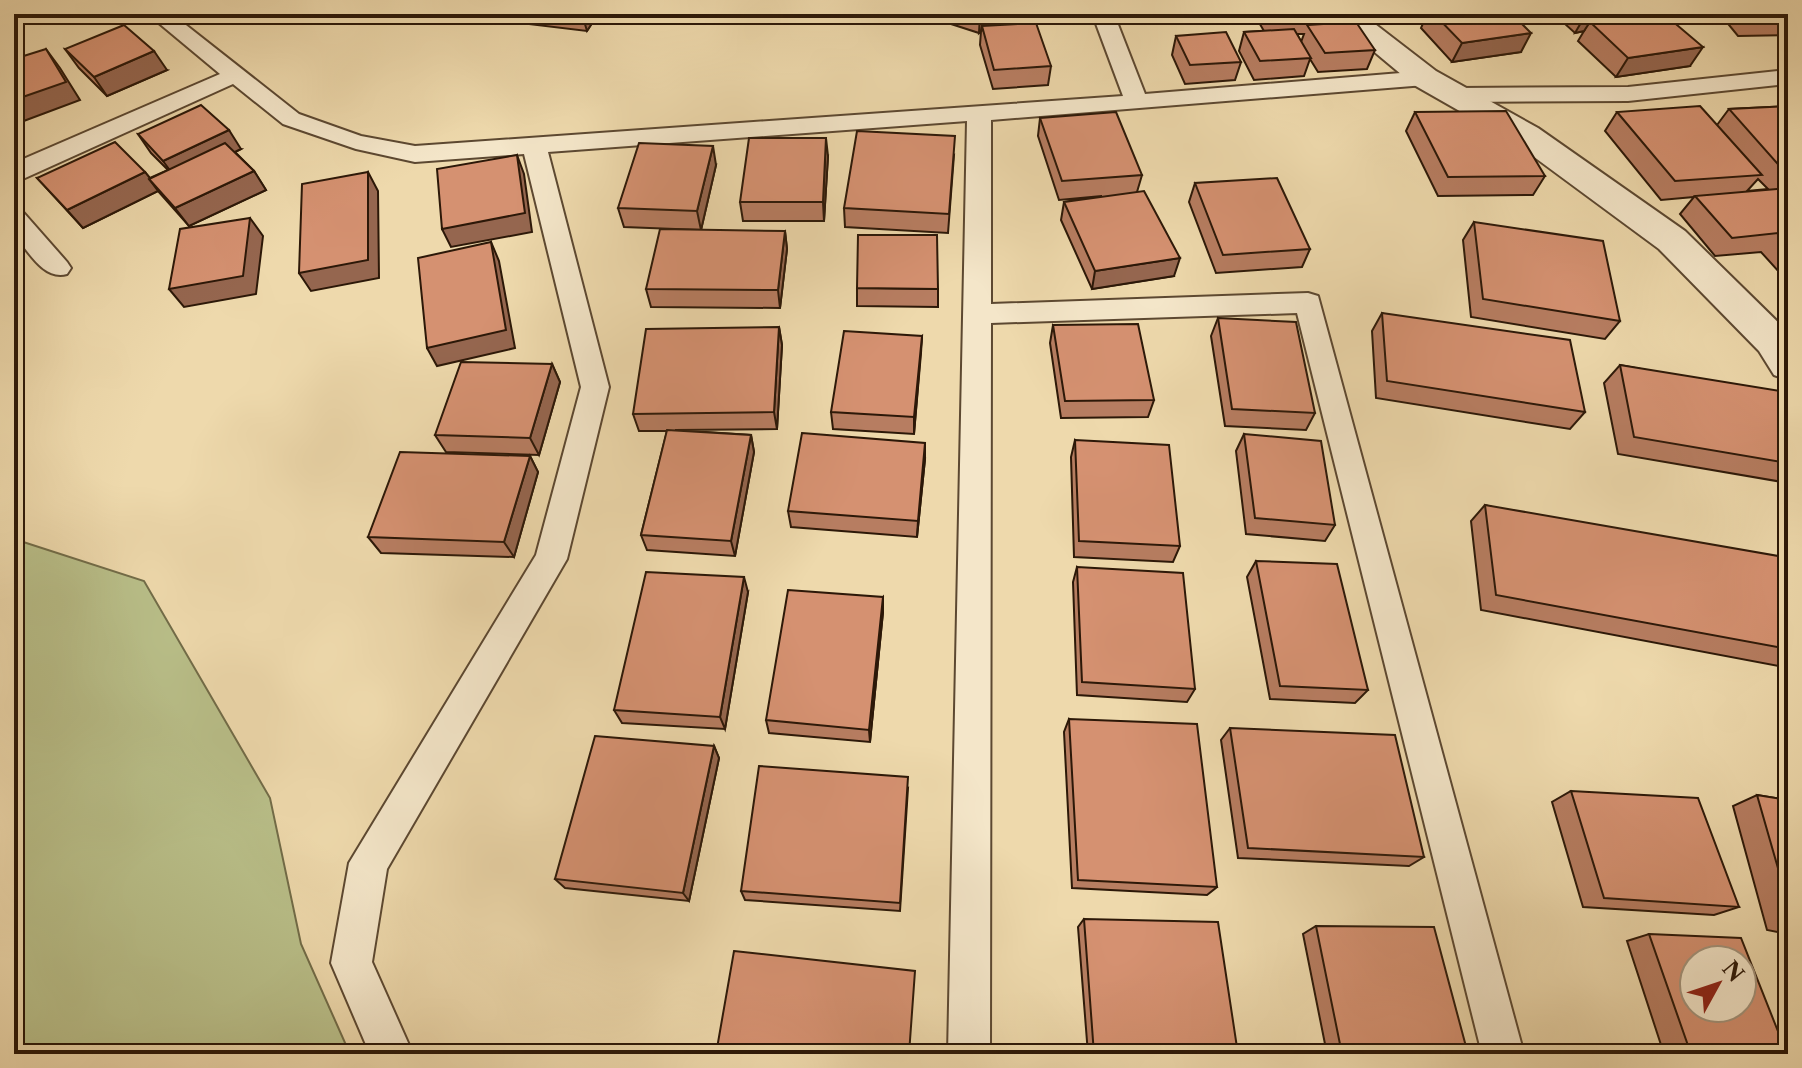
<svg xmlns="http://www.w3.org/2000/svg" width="1802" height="1068" viewBox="0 0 1802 1068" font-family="'Libre Caslon Text',serif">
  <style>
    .green { fill: #b9bf89; stroke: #726c48; stroke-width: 2 }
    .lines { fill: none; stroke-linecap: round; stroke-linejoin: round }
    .service-casing { stroke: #5c4831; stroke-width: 4 }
    .minor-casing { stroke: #5c4831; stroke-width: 4 }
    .service { fill: #f4e6c9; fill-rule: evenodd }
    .minor { fill: #f4e6c9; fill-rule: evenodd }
    .wall { fill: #b77d61; stroke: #2c1808; stroke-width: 2; fill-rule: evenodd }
    .shaded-wall { fill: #95664f; stroke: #2c1808; stroke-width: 2 }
    .building { fill: #d59171; stroke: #2c1808; stroke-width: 2; fill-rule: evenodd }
  </style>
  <rect width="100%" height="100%" fill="#eed9ac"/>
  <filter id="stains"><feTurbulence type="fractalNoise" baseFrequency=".0025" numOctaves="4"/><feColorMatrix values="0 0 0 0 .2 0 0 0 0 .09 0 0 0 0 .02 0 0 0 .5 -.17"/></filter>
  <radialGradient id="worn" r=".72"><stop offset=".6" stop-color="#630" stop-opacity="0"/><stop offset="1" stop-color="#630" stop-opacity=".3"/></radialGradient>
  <polygon class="green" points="14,539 144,581 270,798 301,944 350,1054 14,1054"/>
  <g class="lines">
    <g class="service-casing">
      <g id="service">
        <polygon points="148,14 172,14 299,114 361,136 415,146 1123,96 1095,21 1101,14 1125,14 1117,22 1145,94 1425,71 1433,73 1436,78 1433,83 1425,85 991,120 991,304 1308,293 1318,296 1524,1054 1482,1054 1297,313 991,323 990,1054 948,1054 967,121 548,152 609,387 567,559 387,869 372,962 413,1054 370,1054 331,963 349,863 536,555 581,387 524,154 415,162 356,149 283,124 233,84 14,183 14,163 220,74"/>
        <polygon points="1788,70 1788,84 1628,101 1459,102 1451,100 1448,95 1451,90 1459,88 1628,87"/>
        <path d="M14,210L23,212L67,262L71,268L67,274C44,281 28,251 14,234Z"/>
      </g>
    </g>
    <g class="minor-casing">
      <polygon id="minor" points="1329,14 1362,14 1436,71 1538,128 1685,231 1787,331 1788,380 1774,375 1759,351 1659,249 1514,142 1414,85"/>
    </g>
    <use href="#service" class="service"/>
    <use href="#minor" class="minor"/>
  </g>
  <g class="wall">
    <polygon points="462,14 598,14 587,31 462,16"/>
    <polygon points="920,14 998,14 986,26 1051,66 1048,85 993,89 980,45 981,31 979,33"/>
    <path d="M1254,14H1322L1318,24L1375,50L1367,69L1318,72L1310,59L1304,76L1254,80L1239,51L1244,32L1264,31ZM1297,34H1304L1301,42Z"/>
    <polygon points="1427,14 1512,14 1521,52 1452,62 1421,28"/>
    <polygon points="1554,14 1664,14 1690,66 1616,77 1578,41 1584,31 1575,33"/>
    <polygon points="1720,14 1788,14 1788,35 1738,36"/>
    <polygon points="1176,36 1241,62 1235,80 1185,84 1172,55"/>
    <polygon points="65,49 167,70 107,96 79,68"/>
    <path d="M1788,106V282L1761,252L1715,256L1680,214L1694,197L1661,200L1605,131L1617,112L1717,125L1729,109ZM1758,179L1768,189L1747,191Z"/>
    <polygon points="1415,112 1545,176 1533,195 1438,196 1406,131"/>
    <polygon points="1040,118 1142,175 1137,192 1174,276 1092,289 1061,220 1064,202 1102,196 1059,200 1038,136"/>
    <polygon points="138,134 241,149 235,152 254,171 266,190 189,226 158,191 83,228 37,178 145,172 150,178 168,170 151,153"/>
    <polygon points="954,155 948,233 845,227 844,208"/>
    <polygon points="828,156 824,221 743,221 740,202"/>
    <polygon points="716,165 701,230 624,227 618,208"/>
    <polygon points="1195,183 1310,249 1302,267 1216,273 1189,202"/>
    <polygon points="1474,222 1620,321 1605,339 1471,317 1463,240"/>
    <polygon points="785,231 787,249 780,308 651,307 646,289"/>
    <polygon points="857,288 938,289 938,307 857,306"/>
    <polygon points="1382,313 1585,412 1570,429 1376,398 1372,331"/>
    <polygon points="1218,318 1315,413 1306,430 1225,426 1211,336"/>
    <polygon points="1053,325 1154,400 1148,417 1061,418 1050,343"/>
    <polygon points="779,327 782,345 777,429 675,430 751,435 754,452 735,556 647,550 641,535 667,431 639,431 633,414"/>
    <polygon points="922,336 914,434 833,429 831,412"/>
    <polygon points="552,364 560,382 539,455 446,452 435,435"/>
    <polygon points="1620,365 1788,397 1788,483 1618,454 1604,383"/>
    <polygon points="1244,434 1335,525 1325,541 1246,534 1236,451"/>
    <polygon points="1075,440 1180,546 1173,562 1074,557 1071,457"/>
    <polygon points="530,456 538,472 514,557 381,553 368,537"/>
    <polygon points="925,459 917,537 791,527 788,511"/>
    <polygon points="1485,505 1788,590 1788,664 1784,667 1481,610 1471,521"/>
    <polygon points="1256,561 1368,690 1355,703 1270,699 1247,577"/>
    <polygon points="1077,567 1195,689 1187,702 1077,695 1073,582"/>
    <polygon points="748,592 725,729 622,723 614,710"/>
    <polygon points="883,597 883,612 870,742 769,733 766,720"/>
    <polygon points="1069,719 1217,887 1207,895 1072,888 1064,732"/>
    <polygon points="1230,728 1424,857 1409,866 1238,858 1221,740"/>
    <polygon points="714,746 719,758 689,901 565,888 555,879"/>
    <polygon points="908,788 900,911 745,900 741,891"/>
    <polygon points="1571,791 1739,907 1714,915 1583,907 1552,802"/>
    <polygon points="1757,795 1788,800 1788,934 1767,930 1733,806"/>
    <polygon points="1084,919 1238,1054 1088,1054 1078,927"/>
    <polygon points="1316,926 1468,1054 1327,1054 1303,934"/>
    <polygon points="1649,934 1787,1054 1664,1054 1627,941"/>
  </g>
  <g class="shaded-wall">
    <polygon points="582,14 598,14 587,31"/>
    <polygon points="980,14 998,14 983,30 982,26 981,31 979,33"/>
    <polygon points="1586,14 1648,14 1590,22 1584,31 1575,33"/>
    <polygon points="1531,33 1521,52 1452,62 1462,43"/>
    <polygon points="1703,47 1690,66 1616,77 1628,58"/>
    <polygon points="46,49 60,68 80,100 21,122 14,114 14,100"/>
    <polygon points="154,51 167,70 107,96 94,77"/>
    <polygon points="229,130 241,149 177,180 163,161"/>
    <polygon points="826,138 828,156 824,221 823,202"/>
    <polygon points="713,146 716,165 701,230 697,211"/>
    <polygon points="517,155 524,174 532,232 451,247 442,229"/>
    <polygon points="254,171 266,190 189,226 175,208"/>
    <polygon points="145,172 159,190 149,179 158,191 83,228 67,210"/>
    <polygon points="368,172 378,191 379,278 311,291 299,273"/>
    <polygon points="250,218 263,236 256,294 184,307 169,289"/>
    <polygon points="785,231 787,249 780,308 778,290"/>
    <polygon points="491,242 499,261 515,348 437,366 427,348"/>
    <polygon points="1180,258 1174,276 1092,289 1095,271"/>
    <polygon points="779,327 782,345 777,429 774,412"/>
    <polygon points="922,336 921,353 914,434 914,417"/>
    <polygon points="552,364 560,382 539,455 530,438"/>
    <polygon points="751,435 754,452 735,556 731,541"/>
    <polygon points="925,443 925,459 917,537 918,521"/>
    <polygon points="530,456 538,472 514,557 504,542"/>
    <polygon points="744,577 748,592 725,729 720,717"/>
    <polygon points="883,597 883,612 870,742 869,730"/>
    <polygon points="714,746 719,758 689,901 683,893"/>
  </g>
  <g class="building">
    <polygon points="1271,14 1322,14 1273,18"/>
    <polygon points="1434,14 1512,14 1531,33 1462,43"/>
    <polygon points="1650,14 1664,14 1703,47 1628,58 1590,22"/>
    <polygon points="1750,14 1788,14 1788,17 1752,17"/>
    <polygon points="1356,22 1375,50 1325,53 1307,25"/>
    <polygon points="1036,23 1051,66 994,70 982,26"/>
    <polygon points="124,25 154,51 94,77 65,49"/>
    <polygon points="1294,29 1311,58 1260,61 1244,32"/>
    <polygon points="1226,32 1241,62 1190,65 1176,36"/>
    <polygon points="46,49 66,82 14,100 14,59"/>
    <polygon points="201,105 229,130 163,161 138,134"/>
    <polygon points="1700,106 1762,175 1675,181 1617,112"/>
    <polygon points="1788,106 1788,170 1784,171 1729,109"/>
    <polygon points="1506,111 1545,176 1448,177 1415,112"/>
    <polygon points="1116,112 1142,175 1062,181 1040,118"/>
    <polygon points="857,131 955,136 949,214 844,208"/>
    <polygon points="749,138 826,138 823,202 740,202"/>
    <polygon points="115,142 145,172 67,210 37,178"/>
    <polygon points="225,143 254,171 175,208 149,179"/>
    <polygon points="639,143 713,146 697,211 618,208"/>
    <polygon points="517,155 525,213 442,229 437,169"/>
    <polygon points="368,172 368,260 299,273 302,184"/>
    <polygon points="1277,178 1310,249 1223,255 1195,183"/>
    <polygon points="1788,188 1788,244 1778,233 1732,238 1695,196"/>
    <polygon points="1144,191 1180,258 1095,271 1064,202"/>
    <polygon points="250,218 243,276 169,289 180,229"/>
    <polygon points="1474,222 1603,241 1620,321 1483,299"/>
    <polygon points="660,229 785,231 778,290 646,289"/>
    <polygon points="858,235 937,235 938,289 857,288"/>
    <polygon points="491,242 506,330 427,348 418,258"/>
    <polygon points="1382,313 1570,340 1585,412 1387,381"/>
    <polygon points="1218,318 1296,322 1315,413 1232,409"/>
    <polygon points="1138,324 1154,400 1065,401 1053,325"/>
    <polygon points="779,327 774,412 633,414 646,329"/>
    <polygon points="844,331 922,336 914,417 831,412"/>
    <polygon points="461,362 552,364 530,438 435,435"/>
    <polygon points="1620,365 1786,392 1788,397 1788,463 1634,437"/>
    <polygon points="667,430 751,435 731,541 641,535"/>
    <polygon points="802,433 925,443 918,521 788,511"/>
    <polygon points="1244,434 1321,441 1335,525 1255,518"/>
    <polygon points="1075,440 1169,445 1180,546 1079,541"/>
    <polygon points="400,452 530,456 504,542 368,537"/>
    <polygon points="1485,505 1778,556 1788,590 1788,649 1496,595"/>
    <polygon points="1256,561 1337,564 1368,690 1280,686"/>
    <polygon points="1077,567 1183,573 1195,689 1082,682"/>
    <polygon points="646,572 744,577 720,717 614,710"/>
    <polygon points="788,590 883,597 869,730 766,720"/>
    <polygon points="1069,719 1197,724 1217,887 1078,880"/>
    <polygon points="1230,728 1395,735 1424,857 1248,848"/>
    <polygon points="595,736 714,746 683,893 555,879"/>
    <polygon points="759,766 908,777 900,903 741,891"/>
    <polygon points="1571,791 1698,798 1739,907 1604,898"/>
    <polygon points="1757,795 1788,800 1788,903"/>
    <polygon points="1084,919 1218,922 1238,1054 1094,1054"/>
    <polygon points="1316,926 1434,927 1468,1054 1342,1054"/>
    <path d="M1649,934L1741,938L1787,1054H1691ZM1694,960H1742V1008H1694Z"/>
    <polygon points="734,951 915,971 909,1054 716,1054"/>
  </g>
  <rect width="1802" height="1068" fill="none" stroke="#eed9ac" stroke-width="48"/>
  <rect x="16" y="16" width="1770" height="1036" fill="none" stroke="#2c1808" stroke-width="4"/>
  <rect x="24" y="24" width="1754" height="1020" fill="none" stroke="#2c1808" stroke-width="2"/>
  <g transform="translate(1718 984) rotate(50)"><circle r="38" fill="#f4e6c9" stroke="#a4947c" stroke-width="2"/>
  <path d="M0-6L14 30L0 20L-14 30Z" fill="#8f2418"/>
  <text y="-12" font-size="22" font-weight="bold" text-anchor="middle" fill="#2c1808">N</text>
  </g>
  <rect width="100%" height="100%" filter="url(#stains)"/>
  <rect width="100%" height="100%" fill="url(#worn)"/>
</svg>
